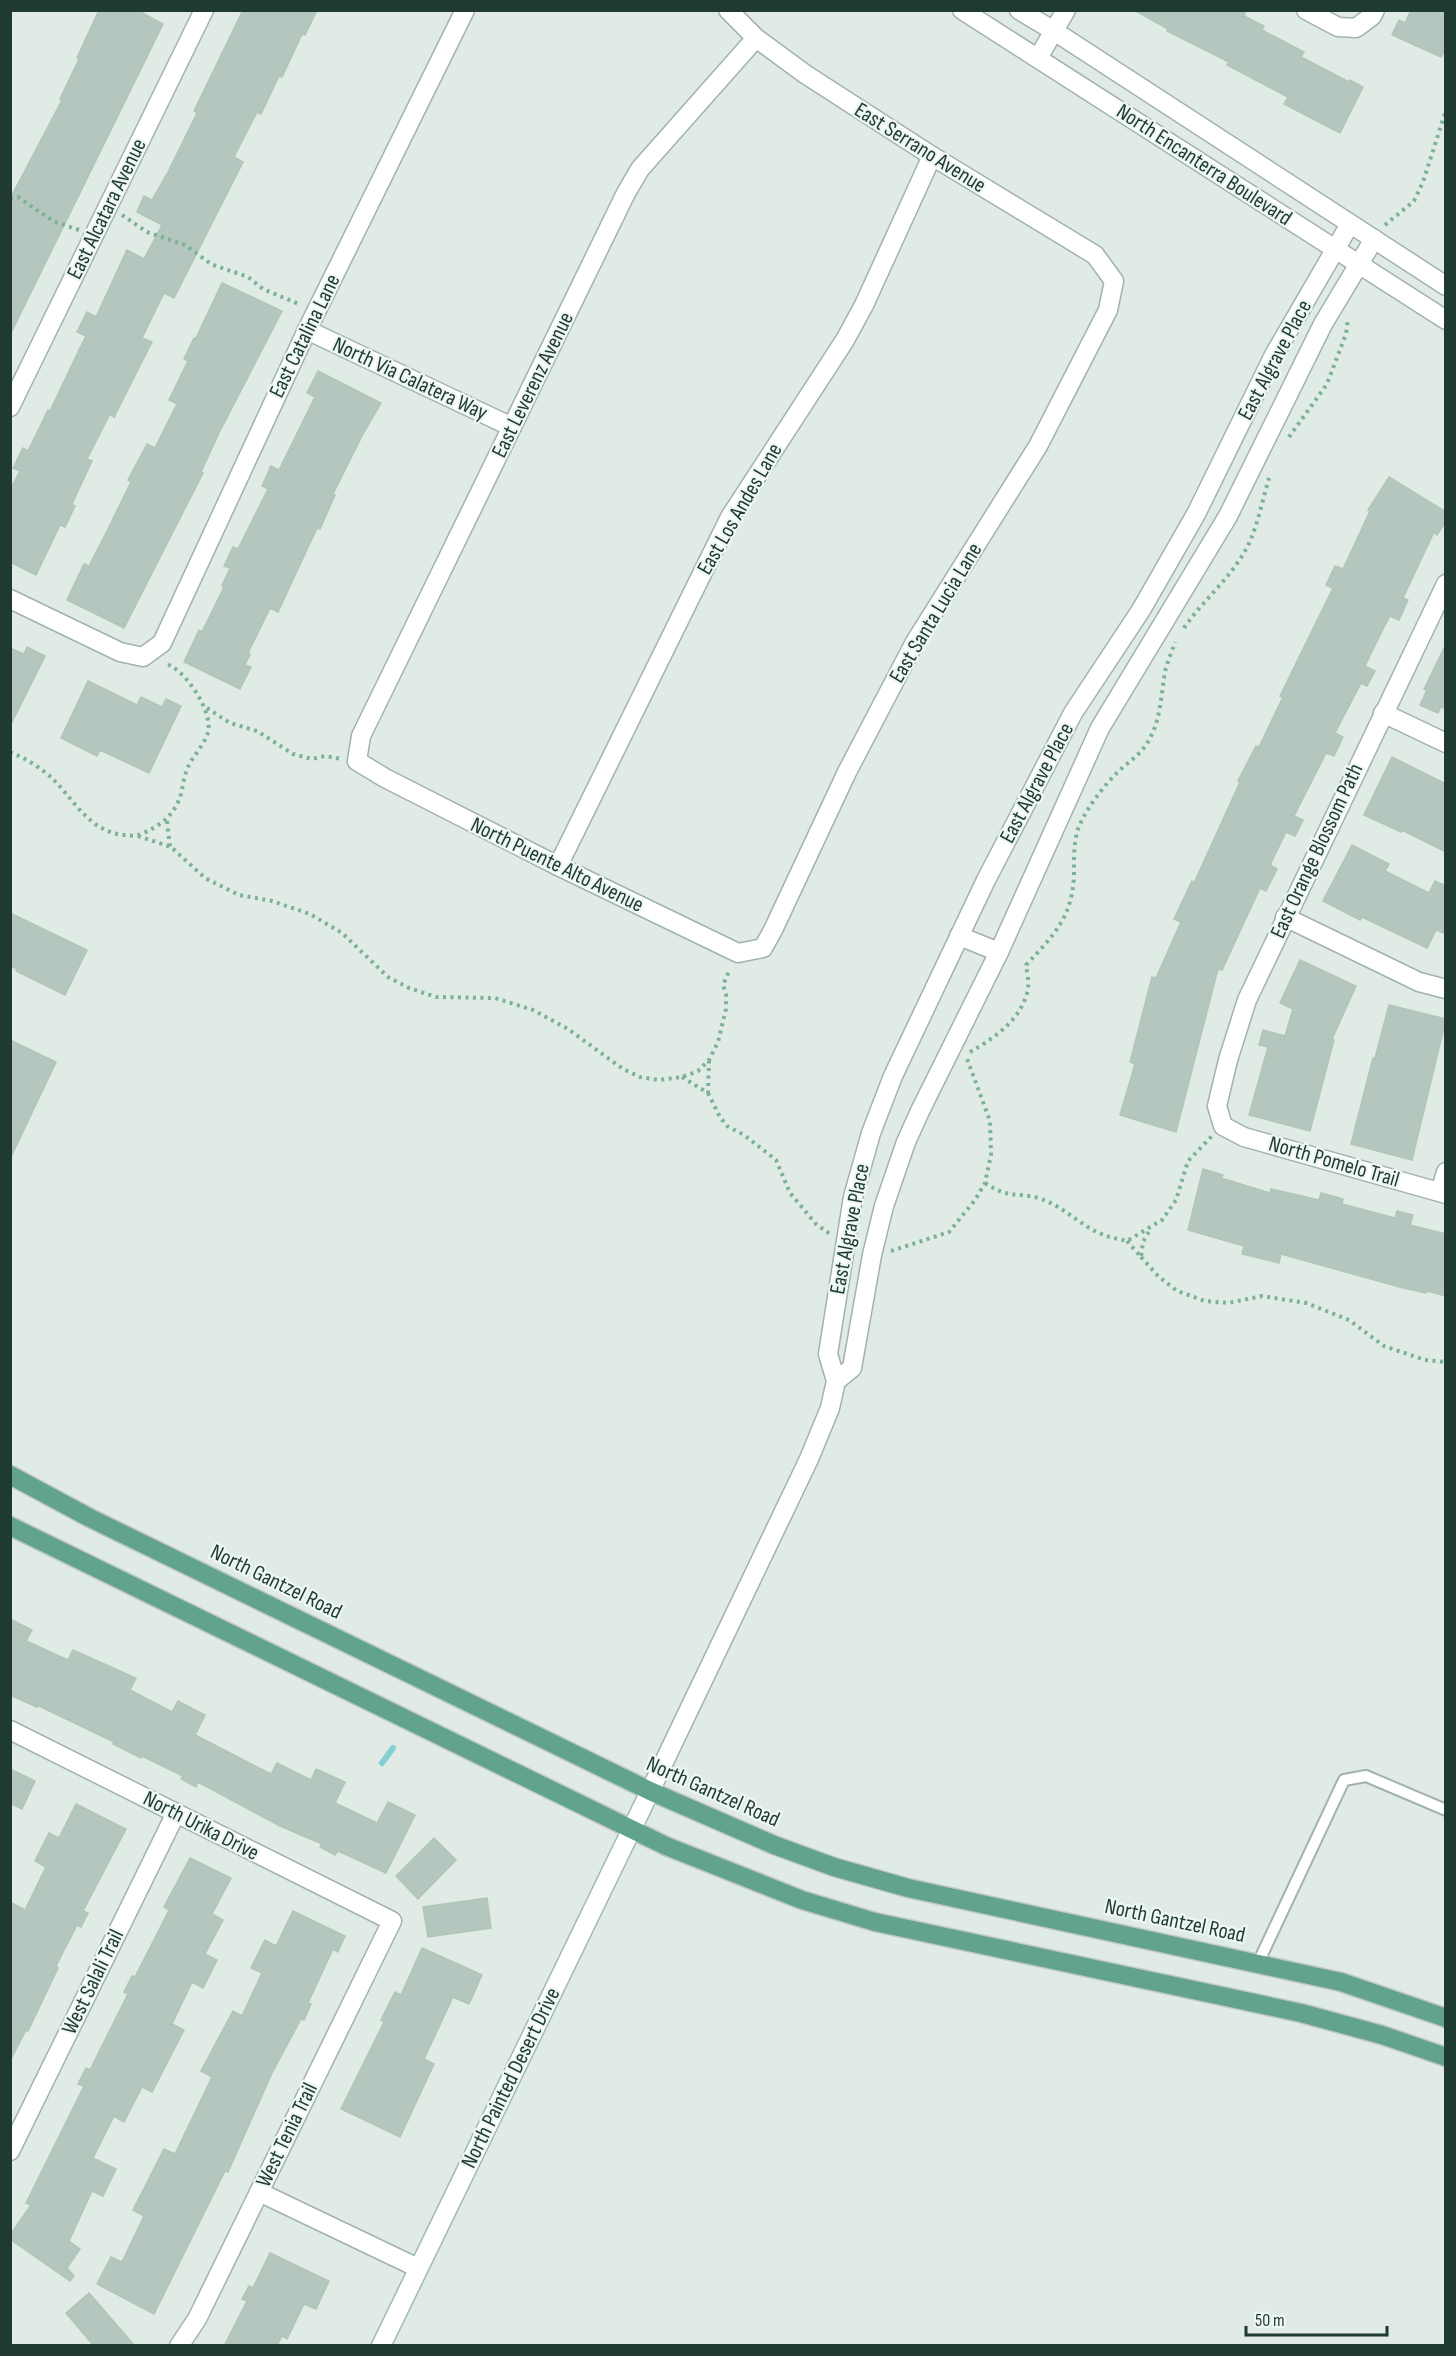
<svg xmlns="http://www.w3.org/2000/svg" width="1456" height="2356" viewBox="0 0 1456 2356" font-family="'Sofia Sans Condensed',sans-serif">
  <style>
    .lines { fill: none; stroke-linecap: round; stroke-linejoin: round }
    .stream { stroke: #83cfd3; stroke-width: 6 }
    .building { fill: #b4c6bd; stroke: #b1c5ba; stroke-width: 1.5 }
    .lane-casing { stroke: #a2b3ab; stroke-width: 14 }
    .street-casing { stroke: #a2b3ab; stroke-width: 21 }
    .secondary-casing { stroke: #9fbaae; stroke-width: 21 }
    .primary-casing { stroke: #c0c8c5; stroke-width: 21 }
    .path { stroke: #7db09b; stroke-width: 4; stroke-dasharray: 3 4.5; stroke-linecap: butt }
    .lane { stroke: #fff; stroke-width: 10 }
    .street { stroke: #fff; stroke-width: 18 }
    .secondary { stroke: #fff; stroke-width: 18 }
    .primary { stroke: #61a38b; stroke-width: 18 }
    .labels { text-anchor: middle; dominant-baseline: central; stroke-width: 4.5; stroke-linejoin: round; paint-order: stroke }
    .street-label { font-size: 22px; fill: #1f3b31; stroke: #eff7f2 }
  </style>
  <rect width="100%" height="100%" fill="#dfebe4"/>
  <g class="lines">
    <polyline class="stream" points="382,1763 393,1748"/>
  </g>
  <g class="building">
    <polygon points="99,10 137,10 163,24 10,335 10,199 62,100 60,99 79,59 77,58"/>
    <polygon points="243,10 317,10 305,35 302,34 282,77 279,76 261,114 257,112 234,157 243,162 174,298 164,293 142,338 152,342 114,417 110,414 87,459 92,461 72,504 75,506 65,527 60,525 36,575 10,562 10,490 20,471 13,468 23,448 28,451 48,410 50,411 79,350 86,336 77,332 87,312 96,317 127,250 144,259 162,225 137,212 144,196 152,200 168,172 197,113 194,111"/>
    <polygon points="1134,10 1246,10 1244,16 1264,26 1262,30 1304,52 1301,57 1349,82 1350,80 1363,87 1340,133 1284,104 1288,97 1227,65 1229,62 1167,31 1168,29"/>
    <polygon points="1411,10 1446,10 1446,47 1441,57 1392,35 1399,20 1405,23"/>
    <polygon points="222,283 282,311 219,433 201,472 203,473 124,628 67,600 84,564 89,566 109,527 131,482 128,480 147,444 155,448 177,404 169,400 188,361 184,359 194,338 196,338"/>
    <polygon points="318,371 381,403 362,436 333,494 335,495 320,529 317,528 278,612 270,608 248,653 250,654 245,665 251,667 240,689 184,662 199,630 202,632 224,587 222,586 230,568 224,566 233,547 238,549 268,489 262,486 271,466 279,470 315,397 307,393"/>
    <polygon points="1389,477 1446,512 1446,521 1437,535 1434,532 1403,598 1408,600 1399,620 1390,616 1383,629 1365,666 1375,671 1367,686 1361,683 1335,733 1343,737 1334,756 1326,753 1294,816 1303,820 1295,836 1286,832 1270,865 1277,869 1266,891 1260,888 1222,970 1218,969 1176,1132 1120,1115 1135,1064 1130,1062 1152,977 1156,978 1181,922 1174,919 1192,881 1194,883 1240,782 1238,781 1256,746 1259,747 1283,697 1280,696 1333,588 1326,585 1335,566 1343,569 1370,511 1368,510"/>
    <polygon points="1446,644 1446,709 1441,707 1438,713 1420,705 1427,690 1424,689"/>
    <polygon points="27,647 45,656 10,726 10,648 24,654"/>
    <polygon points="88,681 137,705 141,697 162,707 166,699 181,706 149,773 100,750 97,756 61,738"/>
    <polygon points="1392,757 1446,784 1446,852 1402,830 1401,832 1364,815"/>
    <polygon points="1352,845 1389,864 1385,871 1429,893 1435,881 1446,886 1446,934 1436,930 1427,948 1362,917 1360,920 1323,901"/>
    <polygon points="10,913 87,950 65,995 16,971 17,969 10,966"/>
    <polygon points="1300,960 1356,986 1332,1039 1334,1040 1310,1131 1249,1115 1268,1047 1259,1045 1263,1030 1285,1036 1293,1009 1280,1003"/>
    <polygon points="1389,1005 1446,1019 1412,1160 1351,1144 1373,1058 1375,1058"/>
    <polygon points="10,1040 56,1062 10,1159"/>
    <polygon points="1203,1169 1223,1175 1221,1178 1270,1193 1271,1189 1319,1200 1321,1193 1343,1199 1342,1204 1395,1218 1397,1211 1413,1215 1410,1225 1446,1234 1446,1296 1427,1291 1426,1293 1403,1288 1281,1254 1279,1263 1242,1254 1244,1246 1188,1230"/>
    <polygon points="10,1619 32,1630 26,1641 68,1660 73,1650 136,1678 130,1690 172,1712 178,1701 205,1715 195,1735 271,1774 277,1763 311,1780 316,1769 345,1782 335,1803 377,1823 388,1802 415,1815 386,1873 338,1851 335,1855 320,1847 322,1844 280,1826 198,1782 196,1787 181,1779 183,1776 142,1756 141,1758 113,1744 114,1742 37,1705 37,1707 10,1695"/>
    <polygon points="10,1769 35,1781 22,1809 10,1803"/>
    <polygon points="76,1804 126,1829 83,1911 88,1913 81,1927 77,1925 56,1966 58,1968 28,2031 26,2030 10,2061 10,1902 25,1910 46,1867 35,1861 49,1833 59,1838"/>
    <polygon points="434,1838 456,1860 418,1899 396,1876"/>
    <polygon points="190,1858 231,1878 212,1914 223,1920 205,1954 217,1960 203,1988 192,1982 172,2024 184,2030 152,2092 142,2087 124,2122 114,2116 93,2158 116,2169 103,2196 92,2191 69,2241 80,2249 67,2268 74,2276 70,2281 10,2239 10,2235 31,2205 26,2203 84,2086 78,2084 86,2068 90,2070 128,1994 124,1992 132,1976 135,1977 162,1924 169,1910 164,1907"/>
    <polygon points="487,1898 491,1928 428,1937 423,1907"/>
    <polygon points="293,1911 345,1936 338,1952 333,1949 308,2003 311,2004 304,2020 301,2019 272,2073 228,2172 225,2171 154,2314 97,2284 111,2257 122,2262 144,2216 133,2210 164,2149 175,2154 212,2077 201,2071 233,2011 242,2016 262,1973 251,1968 265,1940 276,1946"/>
    <polygon points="422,1948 482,1975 469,2004 453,1997 424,2059 434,2064 400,2137 341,2109 384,2022 381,2020 395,1992 401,1995"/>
    <polygon points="270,2253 329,2281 316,2309 304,2304 287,2339 282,2336 277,2346 224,2346 247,2301 242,2299 249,2286 253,2288"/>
    <polygon points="89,2293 135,2346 94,2346 66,2313"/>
  </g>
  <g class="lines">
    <g class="lane-casing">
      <polyline id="lane" points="1258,1963 1344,1780 1366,1776 1446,1810"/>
    </g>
    <g class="street-casing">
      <g id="street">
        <polyline points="728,10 756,38 805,74 932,156 1095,255 1114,281 1108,310 1038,446 915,642 847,772 773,930 763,948 738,953 558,866 385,778 357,761 361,736 626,193 640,169 756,38"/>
        <polyline points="962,10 1446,320"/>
        <polyline points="1019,10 1054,31 1446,286"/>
        <polyline points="1306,10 1338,27 1356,28 1372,16 1375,10"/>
        <polyline points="1038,58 1066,10"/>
        <polyline points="307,330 512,427"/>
        <polyline points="10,407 204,10"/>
        <polyline points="1446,584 1247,1000 1228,1060 1217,1106 1223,1126 1244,1137 1446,1194"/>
        <polyline points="10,599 120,652 143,657 162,643 307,330 465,10"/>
        <polyline points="1383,713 1446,743"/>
        <polyline points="558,866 730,517 845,340 864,305 932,156"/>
        <polyline points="1285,917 1419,982 1446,989"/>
        <polyline points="959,936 999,952"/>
        <polyline points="1440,1192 1446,1172"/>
        <polyline points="836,1381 852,1368 872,1255 884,1206 906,1142 920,1111 999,952 1100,728 1228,516 1323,324 1374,239"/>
        <polyline points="10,1730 392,1921 197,2319 179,2346"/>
        <polyline points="641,1810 809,1459 830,1408 836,1381 828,1354 853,1197 871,1133 893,1076 986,880 1073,713 1141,610 1196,514 1274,355 1350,224"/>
        <polyline points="10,2151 176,1813"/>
        <polyline points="259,2192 418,2268"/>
      </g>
    </g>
    <g class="secondary-casing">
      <polyline id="secondary" points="381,2346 641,1810"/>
    </g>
    <g class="primary-casing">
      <g id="primary">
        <polyline points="10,1475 90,1518 650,1791 774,1845 834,1867 908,1888 1341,1982 1446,2018"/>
        <polyline points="10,1526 666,1846 802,1900 875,1922 1301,2013 1382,2035 1446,2057"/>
      </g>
    </g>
    <g class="path">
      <polyline points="10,198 18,197 53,221 79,230"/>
      <polyline points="122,215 147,232 185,245 211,264 248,277 263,289 301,305"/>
      <polyline points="1385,225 1414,201 1423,182 1446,110"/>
      <polyline points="1289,437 1327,384 1346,334 1348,319"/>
      <path d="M1184,628C1201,603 1224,584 1240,559C1257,535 1261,503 1270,475"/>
      <polyline points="207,708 230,723 257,731 293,754 312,759 325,756 342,759"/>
      <path d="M10,752C25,758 41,768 53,779C74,800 89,831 123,835C129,835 135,837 141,834C160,826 175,815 181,794C183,785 184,776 188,767C193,756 205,744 208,732C213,710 184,668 164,663"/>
      <polyline points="167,821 170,847"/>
      <polyline points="138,836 171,847 205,878 239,895 272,901 310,914 342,933 388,977 409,988 436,997 495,998 533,1010 568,1029 623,1069 640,1077 659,1080 682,1077 698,1071 709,1060 718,1042 726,1009 726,994 723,985 730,969"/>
      <path d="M970,1052C995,1038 1022,1019 1028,989C1029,982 1027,972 1026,965C1053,936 1072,918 1074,876C1074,858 1073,838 1081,822C1091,802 1106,783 1122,768C1133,759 1144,751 1150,738C1161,718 1161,694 1165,672C1167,662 1172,652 1175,642"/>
      <polyline points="682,1077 708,1093 709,1061"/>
      <polyline points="708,1093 720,1117 727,1126 744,1135 776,1160 790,1193 816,1224 830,1234"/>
      <path d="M985,1183C1009,1199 1015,1192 1038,1198C1063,1205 1081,1227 1104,1235C1111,1238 1119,1239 1127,1241L1162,1220L1176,1200L1188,1161L1212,1136"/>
      <polyline points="1127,1241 1141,1257 1143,1242 1151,1228"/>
      <polyline points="891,1251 949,1232 975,1200 985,1183 991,1155 990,1121 966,1056"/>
      <polyline points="1141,1257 1158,1276 1177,1291 1205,1301 1228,1303 1262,1296 1306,1303 1349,1320 1384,1346 1425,1360 1446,1362"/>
    </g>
    <use href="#lane" class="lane"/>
    <use href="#street" class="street"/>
    <use href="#secondary" class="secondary"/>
    <use href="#primary" class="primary"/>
  </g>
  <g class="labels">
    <g class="street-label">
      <text transform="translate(920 148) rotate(32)">East Serrano Avenue</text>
      <text transform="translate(1204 165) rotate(33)">North Encanterra Boulevard</text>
      <text transform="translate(107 209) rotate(-64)">East Alcatara Avenue</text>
      <text transform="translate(305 336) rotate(-64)">East Catalina Lane</text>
      <text transform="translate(1275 360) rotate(-62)">East Algrave Place</text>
      <text transform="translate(410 379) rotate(25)">North Via Calatera Way</text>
      <text transform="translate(533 385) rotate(-64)">East Leverenz Avenue</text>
      <text transform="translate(740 509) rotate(-60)">East Los Andes Lane</text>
      <text transform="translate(936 613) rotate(-59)">East Santa Lucia Lane</text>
      <text transform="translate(1037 783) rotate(-62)">East Algrave Place</text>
      <text transform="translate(1317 851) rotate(-65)">East Orange Blossom Path</text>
      <text transform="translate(557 865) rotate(26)">North Puente Alto Avenue</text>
      <text transform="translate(1334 1162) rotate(16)">North Pomelo Trail</text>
      <text transform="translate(850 1229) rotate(-79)">East Algrave Place</text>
      <text transform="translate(276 1582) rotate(26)">North Gantzel Road</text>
      <text transform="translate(713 1792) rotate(24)">North Gantzel Road</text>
      <text transform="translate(201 1826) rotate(27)">North Urika Drive</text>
      <text transform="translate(1175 1921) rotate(12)">North Gantzel Road</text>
      <text transform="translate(93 1982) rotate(-64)">West Salali Trail</text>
      <text transform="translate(511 2078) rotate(-64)">North Painted Desert Drive</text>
      <text transform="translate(287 2135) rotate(-64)">West Tenia Trail</text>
    </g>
  </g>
  <rect width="1456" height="2356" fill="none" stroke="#1f3b31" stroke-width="24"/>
  <path d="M1246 2326v9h141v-9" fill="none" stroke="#1f3b31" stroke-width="3"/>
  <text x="1255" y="2326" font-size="18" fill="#1f3b31" stroke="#eff7f2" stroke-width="4.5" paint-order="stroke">50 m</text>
</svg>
